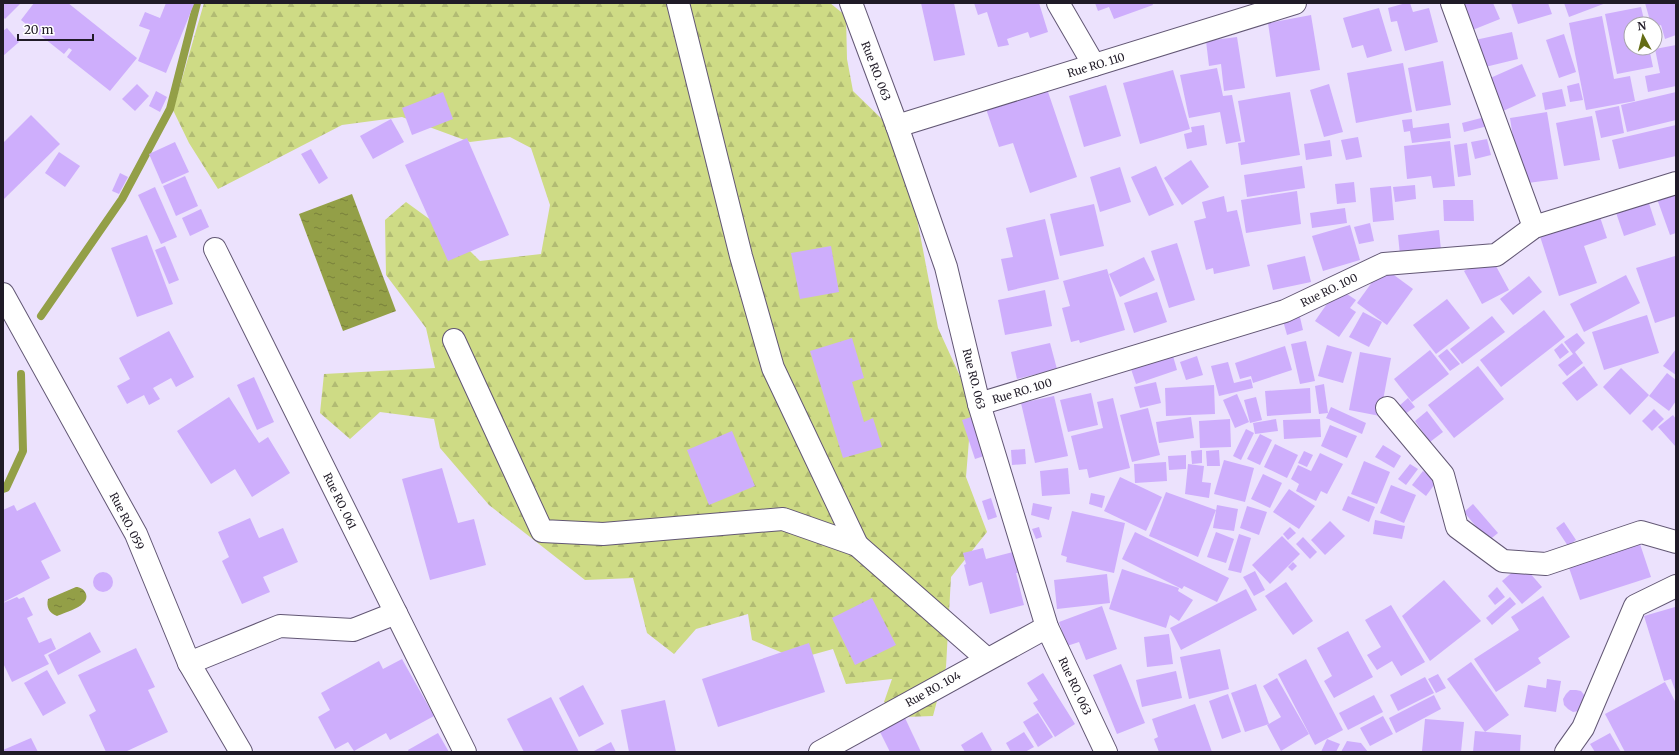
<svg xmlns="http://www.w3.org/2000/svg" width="1679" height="755" viewBox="0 0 1679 755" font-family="Merriweather,serif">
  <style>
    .forest { fill: url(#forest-firs) }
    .water { fill: url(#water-ripples) }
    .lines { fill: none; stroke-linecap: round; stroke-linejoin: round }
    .stream { stroke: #939f47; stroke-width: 8 }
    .building { fill: #ceaefc }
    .minor-casing { stroke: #625774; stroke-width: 24 }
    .minor { stroke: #fff; stroke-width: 22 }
    .labels { text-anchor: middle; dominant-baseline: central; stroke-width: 3; stroke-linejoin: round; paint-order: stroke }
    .street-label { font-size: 11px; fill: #201b27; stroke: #fff }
  </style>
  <defs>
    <pattern id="forest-firs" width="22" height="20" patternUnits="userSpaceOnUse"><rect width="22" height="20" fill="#cedb85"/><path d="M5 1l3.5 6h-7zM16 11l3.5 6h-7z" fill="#b1bb73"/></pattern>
    <pattern id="water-ripples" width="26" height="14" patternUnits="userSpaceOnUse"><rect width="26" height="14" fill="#939f47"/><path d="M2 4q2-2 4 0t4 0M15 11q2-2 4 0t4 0" fill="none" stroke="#78813b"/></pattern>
  </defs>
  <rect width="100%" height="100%" fill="#ece2fd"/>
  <polygon class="forest" points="204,3 830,3 846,16 847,59 853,91 886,123 914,203 938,328 964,385 971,415 966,477 987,532 951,577 946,667 933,716 905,717 884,702 892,679 846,684 833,649 797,659 752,640 748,614 696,629 674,654 647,633 633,578 585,580 489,505 440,448 434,419 380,412 350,439 320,413 324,374 435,368 426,328 386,275 385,220 406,202 461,242 480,261 541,254 550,205 531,148 510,137 470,142 402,117 342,125 218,189 189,143 173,110"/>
  <g class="water">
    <polygon points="352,194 396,311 343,331 299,214"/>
    <path d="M76,587C80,587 84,589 86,594C90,606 66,612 57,616C49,613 46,607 48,599Z"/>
  </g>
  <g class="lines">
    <g class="stream">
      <polyline points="41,316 122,199 170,109 197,3"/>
      <polyline points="3,489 6,488 23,451 21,374"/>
    </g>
  </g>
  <g class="building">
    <polygon points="3,3 21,3 5,19 3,17"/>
    <polygon points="34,3 68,3 137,58 110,91 67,57 72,50 69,48 64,54 21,20"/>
    <polygon points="166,3 194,4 166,73 138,61 150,30 139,26 145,12 160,18"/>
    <polygon points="921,3 954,3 965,55 934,61"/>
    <polygon points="974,3 1039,3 1048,32 1030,38 1028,32 1007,39 1009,45 998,47 987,12 978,15"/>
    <polygon points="1095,3 1152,3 1153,5 1114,19 1109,7 1098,11"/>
    <polygon points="1406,3 1410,3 1413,12 1429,8 1438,42 1405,51 1397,21 1391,22 1388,8"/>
    <polygon points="1458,3 1493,3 1500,19 1470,31"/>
    <polygon points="1511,3 1548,3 1552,14 1518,24"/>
    <polygon points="1564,3 1606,3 1569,17"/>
    <polygon points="1645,3 1676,3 1676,35 1665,39 1661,25 1655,27 1655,24 1651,24"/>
    <polygon points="1641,7 1645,24 1631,24 1631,48 1649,48 1653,67 1617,74 1605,14"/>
    <polygon points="1379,8 1392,51 1367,58 1363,45 1352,48 1343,18"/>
    <polygon points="1311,15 1320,70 1276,77 1268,23"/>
    <polygon points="1602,16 1614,79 1630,76 1635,101 1586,110 1569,23"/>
    <polygon points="7,28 19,42 3,56 3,31"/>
    <polygon points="1512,32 1518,59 1481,68 1475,40"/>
    <polygon points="1564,34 1576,72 1559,78 1546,40"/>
    <polygon points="1237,37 1245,88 1224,91 1221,64 1209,66 1206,41"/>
    <polygon points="1676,45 1676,86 1648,92 1645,76 1660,73 1655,49"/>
    <polygon points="1443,61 1451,105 1416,111 1408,68"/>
    <polygon points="1403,63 1412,112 1356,123 1347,73"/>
    <polygon points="1522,64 1536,96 1503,111 1488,79"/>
    <polygon points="1217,68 1223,96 1232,95 1241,141 1226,144 1220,112 1189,118 1180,75"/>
    <polygon points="1173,70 1190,129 1140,144 1123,83"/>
    <polygon points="1579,83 1583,100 1570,102 1567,86"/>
    <polygon points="137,84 149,96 135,111 122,99"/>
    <polygon points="1329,84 1343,132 1324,137 1310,90"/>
    <polygon points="1106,85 1121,136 1084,147 1069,96"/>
    <polygon points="1046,86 1077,177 1030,193 1013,143 999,147 985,106"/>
    <polygon points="1562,89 1566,106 1545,110 1542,93"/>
    <polygon points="156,91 167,97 160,112 149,106"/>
    <polygon points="443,92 453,119 412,135 402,108"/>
    <polygon points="1290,92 1300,155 1241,165 1238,143 1245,142 1238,101"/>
    <polygon points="1676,92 1676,120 1627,132 1621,105"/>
    <polygon points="1619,106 1624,133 1601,138 1595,111"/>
    <polygon points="1547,112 1558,179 1520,184 1510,118"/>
    <polygon points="31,115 60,144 3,200 3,143"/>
    <polygon points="1592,116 1600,160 1564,166 1556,123"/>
    <polygon points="1485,117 1488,126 1464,132 1462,123"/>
    <polygon points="391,119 404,142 373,159 360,136"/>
    <polygon points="1412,119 1413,128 1449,123 1451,138 1412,143 1410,131 1404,132 1402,120"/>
    <polygon points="1204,125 1207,145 1187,149 1184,134 1192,132 1191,127"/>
    <polygon points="1676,125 1676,156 1619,169 1612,140"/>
    <polygon points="1358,137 1362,157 1346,160 1341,140"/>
    <polygon points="467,138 509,235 448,261 405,165"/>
    <polygon points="1487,139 1491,155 1475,159 1471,142"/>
    <polygon points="1330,140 1332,156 1306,160 1304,144"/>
    <polygon points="1450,141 1455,186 1433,188 1431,176 1407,179 1404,146"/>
    <polygon points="175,142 189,172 162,184 149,154"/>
    <polygon points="1467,143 1471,175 1458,177 1454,145"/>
    <polygon points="311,149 328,178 319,184 301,154"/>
    <polygon points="59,152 80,166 65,187 45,173"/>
    <polygon points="1191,160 1209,187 1182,205 1164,178"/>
    <polygon points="1156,166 1174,205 1149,216 1131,177"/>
    <polygon points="1302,166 1305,188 1247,197 1244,175"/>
    <polygon points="1120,167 1131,202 1100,212 1090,177"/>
    <polygon points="120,173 128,177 119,194 112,191"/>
    <polygon points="185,176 198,206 176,216 163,186"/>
    <polygon points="1354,182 1356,202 1337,204 1335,184"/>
    <polygon points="1415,185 1416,199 1395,202 1393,187"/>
    <polygon points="1391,186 1394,220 1373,222 1370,188"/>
    <polygon points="155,187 177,237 161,244 138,195"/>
    <polygon points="1676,189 1676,233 1670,235 1656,196"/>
    <polygon points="1297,191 1301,224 1246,233 1241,200"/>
    <polygon points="1646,194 1656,225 1624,236 1613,204"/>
    <polygon points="1224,196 1227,212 1237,210 1250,266 1214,274 1213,268 1206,270 1194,221 1206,218 1202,202"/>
    <polygon points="1443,200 1473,200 1474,221 1444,221"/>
    <polygon points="1094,204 1104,246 1060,256 1050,214"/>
    <polygon points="1345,208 1347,223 1312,228 1310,213"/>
    <polygon points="201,209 209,227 190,236 182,218"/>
    <polygon points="1598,211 1607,238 1584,246 1597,283 1559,296 1538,230"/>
    <polygon points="1045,219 1059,279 1008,291 1001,259 1013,257 1006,228"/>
    <polygon points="1370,223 1374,241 1359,244 1354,227"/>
    <polygon points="1350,225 1360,260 1323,271 1312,236"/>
    <polygon points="1439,230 1441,250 1400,255 1398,235"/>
    <polygon points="147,235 173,304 137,317 111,248"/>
    <polygon points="1177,243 1195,300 1169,308 1151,251"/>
    <polygon points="165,246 179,280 169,284 155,250"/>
    <polygon points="831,246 839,292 800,299 791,253"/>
    <polygon points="1305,256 1311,282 1273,290 1267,265"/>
    <polygon points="1675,256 1676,316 1655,323 1636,268"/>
    <polygon points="1144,257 1155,280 1120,297 1109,274"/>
    <polygon points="1491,257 1509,290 1482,304 1464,271"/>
    <polygon points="1383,267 1413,289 1387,325 1357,303"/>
    <polygon points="1107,269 1125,330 1080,343 1079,340 1071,342 1062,308 1070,306 1063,281"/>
    <polygon points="1626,275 1640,303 1584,332 1570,304"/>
    <polygon points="1529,276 1542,292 1513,315 1500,299"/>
    <polygon points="1338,288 1356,300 1350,308 1356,312 1339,337 1315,321"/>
    <polygon points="1045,290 1052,326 1005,335 998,300"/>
    <polygon points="1157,292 1167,322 1134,333 1124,303"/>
    <polygon points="1447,299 1470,328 1436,354 1413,325"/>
    <polygon points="1544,310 1565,337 1501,387 1480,360"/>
    <polygon points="1363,312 1382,322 1369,347 1349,337"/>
    <polygon points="1299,313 1303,330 1287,335 1282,317"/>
    <polygon points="1647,315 1659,353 1604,370 1592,332"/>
    <polygon points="1492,316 1505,332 1462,364 1450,349"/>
    <polygon points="169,331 194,377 176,387 171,378 153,388 160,399 149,405 144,395 127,404 117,386 130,379 119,358"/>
    <polygon points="1577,333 1585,343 1575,352 1583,363 1567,376 1558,365 1573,354 1564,342"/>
    <polygon points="852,338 864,378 852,382 864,422 873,418 882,447 843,458 810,351"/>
    <polygon points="1306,341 1315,381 1300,384 1291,344"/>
    <polygon points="1050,343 1057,369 1017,379 1011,352"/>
    <polygon points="1562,343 1569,352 1560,359 1554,350"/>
    <polygon points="1327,345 1352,352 1343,383 1318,376"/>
    <polygon points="1285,346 1292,370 1253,383 1251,376 1240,379 1235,363"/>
    <polygon points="1447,349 1460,364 1450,371 1438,356"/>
    <polygon points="1676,349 1676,375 1663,366"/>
    <polygon points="1430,350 1449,374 1412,402 1394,379"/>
    <polygon points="1360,352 1391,358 1380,416 1349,410"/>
    <polygon points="1173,356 1177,370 1136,384 1131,369"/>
    <polygon points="1197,356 1203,375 1186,380 1180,362"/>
    <polygon points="1228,362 1234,383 1251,379 1253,388 1219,396 1211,366"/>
    <polygon points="1478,366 1504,399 1454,438 1428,405"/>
    <polygon points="1584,366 1598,385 1577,401 1562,383"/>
    <polygon points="1621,368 1649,395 1630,415 1603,387"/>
    <polygon points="1667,373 1676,380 1676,401 1669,411 1649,396"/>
    <polygon points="254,377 274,422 257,430 237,385"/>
    <polygon points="1156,382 1161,403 1140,408 1134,387"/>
    <polygon points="1324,384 1328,413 1319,414 1315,386"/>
    <polygon points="1214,385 1215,414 1166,416 1165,388"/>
    <polygon points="1310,388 1311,413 1267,416 1265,391"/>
    <polygon points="1091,393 1098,425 1068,432 1060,400"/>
    <polygon points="1237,394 1249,422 1235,428 1223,400"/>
    <polygon points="1054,396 1068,456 1035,463 1021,403"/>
    <polygon points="229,397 259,443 268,437 290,473 252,497 235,469 211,484 177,431"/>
    <polygon points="1256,397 1262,420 1250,423 1244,400"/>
    <polygon points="1113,398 1130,468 1089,478 1087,469 1079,470 1071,436 1103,428 1097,402"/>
    <polygon points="1408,398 1415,407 1405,414 1399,406"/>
    <polygon points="1331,407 1366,423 1362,434 1326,418"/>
    <polygon points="1148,408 1160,455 1132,462 1120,415"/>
    <polygon points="1654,409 1664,419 1652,431 1642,421"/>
    <polygon points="1427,411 1443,432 1430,442 1415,421"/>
    <polygon points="1673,415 1676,419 1676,447 1658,427"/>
    <polygon points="974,416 987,455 975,459 962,420"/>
    <polygon points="1191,417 1194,438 1159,443 1156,422"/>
    <polygon points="1230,419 1231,447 1200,448 1199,421"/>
    <polygon points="1276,419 1278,431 1255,434 1253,423"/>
    <polygon points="1320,419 1321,437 1284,439 1283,420"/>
    <polygon points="1330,425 1357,436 1347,458 1321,446"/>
    <polygon points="1246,429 1254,433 1241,460 1233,456"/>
    <polygon points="732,431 755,486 709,505 687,450"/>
    <polygon points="1260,434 1272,440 1260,465 1247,459"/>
    <polygon points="1275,444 1298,455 1287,478 1264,467"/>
    <polygon points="1383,445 1401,456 1394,468 1375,457"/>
    <polygon points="1025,449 1026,464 1012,465 1011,450"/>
    <polygon points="1202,450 1202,463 1192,464 1191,451"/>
    <polygon points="1219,450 1220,466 1207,466 1206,451"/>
    <polygon points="1304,451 1313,455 1307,467 1298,463"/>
    <polygon points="1320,453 1343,464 1327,494 1321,491 1316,501 1296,491 1299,484 1291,479 1298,465 1311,471"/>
    <polygon points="1186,455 1186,469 1169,470 1168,456"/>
    <polygon points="1224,460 1254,468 1245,502 1214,494"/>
    <polygon points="1364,461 1390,472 1377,504 1351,494"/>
    <polygon points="1166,462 1167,481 1135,483 1134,464"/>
    <polygon points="1188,464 1204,466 1202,482 1211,483 1209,498 1185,494"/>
    <polygon points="1410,464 1418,469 1406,485 1398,479"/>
    <polygon points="442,468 458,523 474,519 486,565 430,580 402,479"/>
    <polygon points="1068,468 1070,494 1042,496 1040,471"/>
    <polygon points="1423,471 1437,481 1426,496 1412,485"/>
    <polygon points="1263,474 1282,483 1270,508 1251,499"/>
    <polygon points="1120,477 1162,497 1146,531 1104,511"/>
    <polygon points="1391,485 1416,495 1404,523 1380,513"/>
    <polygon points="1289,489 1315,506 1299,529 1273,512"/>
    <polygon points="1166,492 1216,510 1198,557 1149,536"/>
    <polygon points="1091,493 1105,496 1102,508 1089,504"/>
    <polygon points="1348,496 1375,507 1369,522 1342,510"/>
    <polygon points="991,498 997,517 988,520 982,501"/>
    <polygon points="35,502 61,551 41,561 50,578 4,602 3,510 14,505 17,511"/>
    <polygon points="1033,503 1052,507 1049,520 1031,515"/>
    <polygon points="1473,504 1498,533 1488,541 1464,512"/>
    <polygon points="1217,505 1238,509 1234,531 1213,528"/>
    <polygon points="1247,506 1267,512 1259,535 1240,528"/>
    <polygon points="1072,511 1125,523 1114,573 1066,562 1067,557 1061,555"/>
    <polygon points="250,518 259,538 283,528 298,562 263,577 270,592 242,604 222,561 229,557 218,532"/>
    <polygon points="1375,520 1405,526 1402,539 1373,534"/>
    <polygon points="1330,521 1345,536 1325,555 1311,540"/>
    <polygon points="1564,522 1576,540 1568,546 1556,528"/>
    <polygon points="1039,527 1042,537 1036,539 1032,529"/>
    <polygon points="1290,527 1296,533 1288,540 1283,534"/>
    <polygon points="1135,532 1229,578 1217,602 1184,586 1182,589 1122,559"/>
    <polygon points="1216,532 1234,539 1226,563 1207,557"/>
    <polygon points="1239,534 1251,538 1241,573 1228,570"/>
    <polygon points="1282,536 1300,554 1270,584 1252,565"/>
    <polygon points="1303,537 1317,552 1310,559 1296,544"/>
    <polygon points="1638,538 1651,577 1580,600 1567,562"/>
    <polygon points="983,548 986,559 1013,552 1018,573 1016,573 1024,605 990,614 982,582 969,586 964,565 966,564 963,553"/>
    <polygon points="1293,562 1297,566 1292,571 1288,567"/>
    <polygon points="1522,564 1542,587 1522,604 1502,581"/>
    <polygon points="1122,569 1179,588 1178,591 1193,600 1179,621 1170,615 1166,628 1109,609"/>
    <polygon points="1255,571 1265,590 1254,596 1243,577"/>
    <circle cx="103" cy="582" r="10"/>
    <polygon points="1107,574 1110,603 1057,609 1054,580"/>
    <polygon points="1444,580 1481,621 1430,661 1402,616"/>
    <polygon points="1286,582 1313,621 1293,635 1265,596"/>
    <polygon points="1497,587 1505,597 1495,605 1488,596"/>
    <polygon points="1246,589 1257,610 1181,650 1170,628"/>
    <polygon points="1543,596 1570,637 1538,658 1541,663 1496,692 1474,659 1519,630 1511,617"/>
    <polygon points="17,597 19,599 24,597 33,615 27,618 39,643 51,638 56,649 44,655 49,664 12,682 3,663 3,603"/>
    <polygon points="1510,597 1516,604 1492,625 1486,618"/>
    <polygon points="872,598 896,645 855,665 832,618"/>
    <polygon points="1391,605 1425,662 1401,676 1392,661 1377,670 1367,655 1381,647 1365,620"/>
    <polygon points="1102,606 1117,649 1086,660 1079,642 1067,646 1059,622"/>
    <polygon points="1675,607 1676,610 1676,693 1671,679 1664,681 1644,616"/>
    <polygon points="1348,631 1373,677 1334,698 1324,681 1332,676 1317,648"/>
    <polygon points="90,632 101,652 58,675 48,655"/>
    <polygon points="1169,634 1173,664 1147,667 1144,637"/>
    <polygon points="809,643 825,692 718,727 702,679"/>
    <polygon points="136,648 155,687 148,690 168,732 125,752 106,752 89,715 96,711 78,675"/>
    <polygon points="1220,649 1229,689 1189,699 1180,657"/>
    <polygon points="402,659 434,716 390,740 386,733 354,751 348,742 335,749 318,717 330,710 321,693 379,661 383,669"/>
    <polygon points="1306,659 1343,730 1315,745 1278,674"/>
    <polygon points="1471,662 1509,715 1485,732 1447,679"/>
    <polygon points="1121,664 1145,723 1117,734 1093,675"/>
    <polygon points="47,670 66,703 43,716 24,683"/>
    <polygon points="1176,671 1182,698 1142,707 1136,680"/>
    <polygon points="1043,673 1075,724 1055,737 1033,703 1038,700 1027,683"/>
    <polygon points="1438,674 1446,688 1436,693 1428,679"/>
    <polygon points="1425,677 1434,693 1398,711 1390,695"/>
    <polygon points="1277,678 1309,734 1281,751 1267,725 1281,717 1263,686"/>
    <polygon points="1547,679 1561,681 1556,712 1524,707 1528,685 1546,688"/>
    <polygon points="1665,682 1676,703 1676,752 1625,752 1605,714"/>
    <polygon points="1256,684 1269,724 1245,732 1231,693"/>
    <polygon points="583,685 604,724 579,737 559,698"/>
    <polygon points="1570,690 1576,690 1581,691 1585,696 1579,711 1573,712 1568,709 1564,705 1563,699 1566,694"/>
    <polygon points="1228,694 1241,732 1222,739 1209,701"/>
    <polygon points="1374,695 1383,712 1348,730 1339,713"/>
    <polygon points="1434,695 1441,709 1396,733 1389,718"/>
    <polygon points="551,697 579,752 524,752 507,719"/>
    <polygon points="665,700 676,752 629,752 621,710"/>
    <polygon points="1195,704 1212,752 1159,752 1154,739 1158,737 1152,719"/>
    <polygon points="1038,713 1053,737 1038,747 1023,722"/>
    <polygon points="1383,716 1393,734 1370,746 1360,728"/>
    <polygon points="905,718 921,752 890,752 879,730"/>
    <polygon points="1425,719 1464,722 1461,752 1422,751"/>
    <polygon points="1475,731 1521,735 1520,752 1473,752"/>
    <polygon points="982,732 992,750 989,752 965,752 961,745"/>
    <polygon points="1024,732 1034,747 1025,752 1011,752 1006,743"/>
    <polygon points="438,733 449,752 409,752 408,750"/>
    <polygon points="1610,733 1621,752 1595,752 1590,744"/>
    <polygon points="31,738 38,752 3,752 3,750"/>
    <polygon points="1327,739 1340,744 1336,752 1321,752"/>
    <polygon points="1347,741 1361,743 1368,752 1341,752"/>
    <polygon points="611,742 616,752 592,752"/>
  </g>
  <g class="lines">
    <g class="minor-casing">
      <g id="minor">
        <polyline points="678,3 741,256 773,368 857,545"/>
        <polyline points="851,3 897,126 946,267 979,404 1047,627 1106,752"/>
        <polyline points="1058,3 1094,65"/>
        <polyline points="1452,3 1534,227"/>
        <polyline points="897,126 1295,3"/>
        <polyline points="215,249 465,752"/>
        <polyline points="3,294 136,534 189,663 241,752"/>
        <polyline points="454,340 542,531 603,534 783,519 857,545 987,659"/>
        <polyline points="979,404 1285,311 1384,264 1496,255 1534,227 1676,183"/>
        <polyline points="1387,408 1443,475 1457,527 1503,561 1546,564 1641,532 1676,542"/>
        <polyline points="189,663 280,626 353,630 396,613"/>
        <polyline points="820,752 1047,627"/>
        <polyline points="1566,752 1583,728 1635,606 1676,586"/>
      </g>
    </g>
    <use href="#minor" class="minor"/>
  </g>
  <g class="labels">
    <g class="street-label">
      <text transform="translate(1096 65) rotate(-17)">Rue RO. 110</text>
      <text transform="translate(876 71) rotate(69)">Rue RO. 063</text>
      <text transform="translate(1329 290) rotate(-26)">Rue RO. 100</text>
      <text transform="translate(974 379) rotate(76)">Rue RO. 063</text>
      <text transform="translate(1022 391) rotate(-17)">Rue RO. 100</text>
      <text transform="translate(340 501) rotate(64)">Rue RO. 061</text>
      <text transform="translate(127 521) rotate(63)">Rue RO. 059</text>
      <text transform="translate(1075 686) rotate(65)">Rue RO. 063</text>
      <text transform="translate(933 689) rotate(-29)">Rue RO. 104</text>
    </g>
  </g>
  <rect width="1679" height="755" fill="none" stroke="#201b27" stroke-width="8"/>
  <g transform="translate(1643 36) rotate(353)"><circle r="19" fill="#ffffff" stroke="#a6a4a9"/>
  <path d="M0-3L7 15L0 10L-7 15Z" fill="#646d14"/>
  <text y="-6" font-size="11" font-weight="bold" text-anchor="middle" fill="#201b27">N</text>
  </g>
  <path d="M18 34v6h75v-6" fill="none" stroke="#201b27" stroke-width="2"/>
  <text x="24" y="34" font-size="12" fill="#201b27" stroke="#ffffff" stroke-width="3" paint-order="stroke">20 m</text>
</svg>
